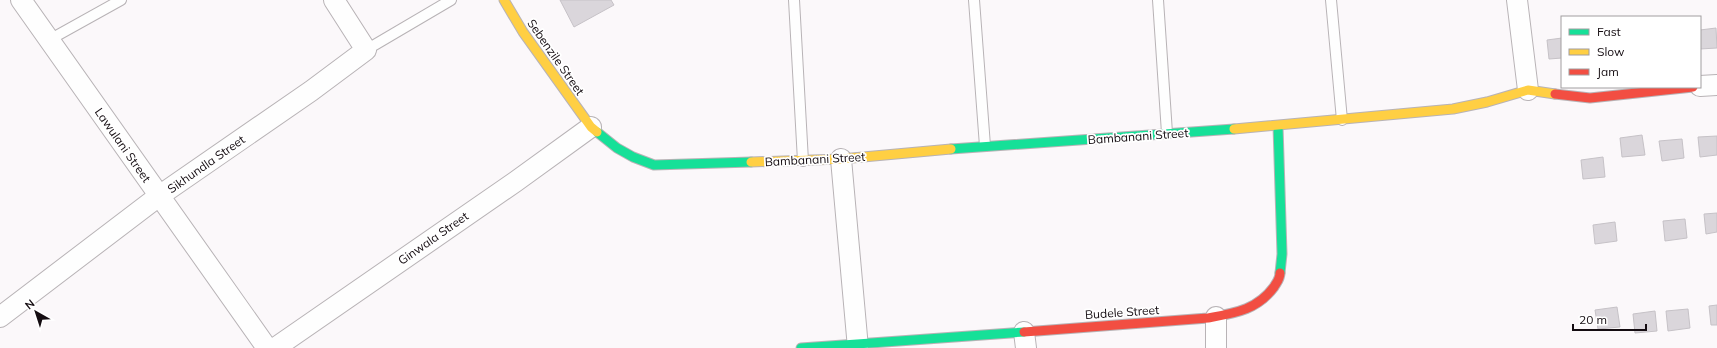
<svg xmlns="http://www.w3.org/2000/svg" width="1717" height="348" viewBox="0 0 1717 348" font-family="Mulish,sans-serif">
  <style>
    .building { fill: #dad6db; stroke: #c6c2c7 }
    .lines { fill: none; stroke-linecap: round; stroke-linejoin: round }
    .lane-casing { stroke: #b8b3b6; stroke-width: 12 }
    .street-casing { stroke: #b8b3b6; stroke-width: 22 }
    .fast-casing { stroke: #b8b3b6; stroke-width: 11 }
    .slow-casing { stroke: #b8b3b6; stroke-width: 11 }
    .jam-casing { stroke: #b8b3b6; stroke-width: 11 }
    .lane { stroke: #fefefe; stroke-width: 10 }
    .street { stroke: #fefefe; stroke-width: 20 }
    .fast { stroke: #16e098; stroke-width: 9 }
    .slow { stroke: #ffcf43; stroke-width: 9 }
    .jam { stroke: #f24e42; stroke-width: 9 }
    .labels { text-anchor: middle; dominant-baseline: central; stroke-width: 3.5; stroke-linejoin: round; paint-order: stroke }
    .street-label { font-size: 12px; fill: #140c11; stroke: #fff }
  </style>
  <rect width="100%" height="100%" fill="#fbf8fa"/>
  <g class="building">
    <polygon points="560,0 611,0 614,5 574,27"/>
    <polygon points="1716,28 1717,48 1700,49 1700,30"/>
    <polygon points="1562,38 1562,58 1549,59 1547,40"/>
    <polygon points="1642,135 1645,155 1622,157 1620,138"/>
    <polygon points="1717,136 1717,155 1700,157 1698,137"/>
    <polygon points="1682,139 1684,158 1662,161 1659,141"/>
    <polygon points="1603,157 1605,177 1583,179 1581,160"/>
    <polygon points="1717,213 1717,232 1706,234 1704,214"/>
    <polygon points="1685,219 1687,238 1665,241 1663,221"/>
    <polygon points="1615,222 1617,241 1595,244 1593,225"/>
    <polygon points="1717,305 1717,325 1711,325 1709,306"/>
    <polygon points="1617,307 1620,327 1598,329 1595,310"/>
    <polygon points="1688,309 1690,328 1668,331 1666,311"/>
    <polygon points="1655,311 1657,331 1635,333 1633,314"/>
  </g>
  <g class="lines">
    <g class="lane-casing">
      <g id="lane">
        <polyline points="794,0 803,161"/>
        <polyline points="974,0 985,146"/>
        <polyline points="1158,0 1167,133"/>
        <polyline points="1331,0 1342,120"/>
        <polyline points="49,40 121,0"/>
        <polyline points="366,50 451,0"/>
      </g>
    </g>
    <g class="street-casing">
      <g id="street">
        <polyline points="21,0 267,348"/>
        <polyline points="1517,0 1528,90"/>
        <polyline points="1700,86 1717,85"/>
        <polyline points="841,159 858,348"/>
        <polyline points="0,317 159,196 311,91 366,50 334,0"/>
        <polyline points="1216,317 1216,348"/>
        <polyline points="1024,332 1026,348"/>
        <polyline points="275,348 515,182 591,127"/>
      </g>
    </g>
    <g class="fast-casing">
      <g id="fast">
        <polyline points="1278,126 1282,254 1280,273"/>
        <polyline points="597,132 617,148 633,157 654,165 751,162"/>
        <polyline points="951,149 1234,129"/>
        <polyline points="801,348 1024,332"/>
      </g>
    </g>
    <g class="slow-casing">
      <g id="slow">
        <polyline points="504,0 523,32 591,127 597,132"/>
        <polyline points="1234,129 1453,109 1487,102 1528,90 1555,94"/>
        <polyline points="751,162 841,159 951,149"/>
      </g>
    </g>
    <g class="jam-casing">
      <g id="jam">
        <polyline points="1555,94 1590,98 1693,87"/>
        <path d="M1024,332L1208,318C1235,313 1257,310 1274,287C1277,282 1280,279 1280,273"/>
      </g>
    </g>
    <use href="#lane" class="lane"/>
    <use href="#street" class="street"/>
    <use href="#fast" class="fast"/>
    <use href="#slow" class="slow"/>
    <use href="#jam" class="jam"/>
  </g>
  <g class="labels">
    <g class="street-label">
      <text transform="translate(556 57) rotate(55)">Sebenzile Street</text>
      <text transform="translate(1138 136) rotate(-4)">Bambanani Street</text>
      <text transform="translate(123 145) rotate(55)">Lawulani Street</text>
      <text transform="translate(815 159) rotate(-3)">Bambanani Street</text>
      <text transform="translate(206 164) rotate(-35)">Sikhundla Street</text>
      <text transform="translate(433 238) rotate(-35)">Ginwala Street</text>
      <text transform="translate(1122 312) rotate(-4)">Budele Street</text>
    </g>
  </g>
  <rect x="1561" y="16" width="140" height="72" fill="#ffffff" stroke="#a19ea0"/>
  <rect x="1569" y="29" width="20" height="6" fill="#16e098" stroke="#a19ea0"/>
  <text x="1597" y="36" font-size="12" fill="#140c11">Fast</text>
  <rect x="1569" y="49" width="20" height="6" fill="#ffcf43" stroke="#a19ea0"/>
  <text x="1597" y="56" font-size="12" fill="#140c11">Slow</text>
  <rect x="1569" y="69" width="20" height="6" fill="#f24e42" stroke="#a19ea0"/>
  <text x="1597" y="76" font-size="12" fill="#140c11">Jam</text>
  <g transform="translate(36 312) rotate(321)" stroke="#ffffff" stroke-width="3" paint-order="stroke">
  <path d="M0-3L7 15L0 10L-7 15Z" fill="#140c11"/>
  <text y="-6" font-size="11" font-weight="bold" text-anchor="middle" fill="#140c11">N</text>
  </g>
  <path d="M1573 324v6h73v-6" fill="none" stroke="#140c11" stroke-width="2"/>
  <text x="1579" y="324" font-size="12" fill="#140c11" stroke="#ffffff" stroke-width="3" paint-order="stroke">20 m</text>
</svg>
